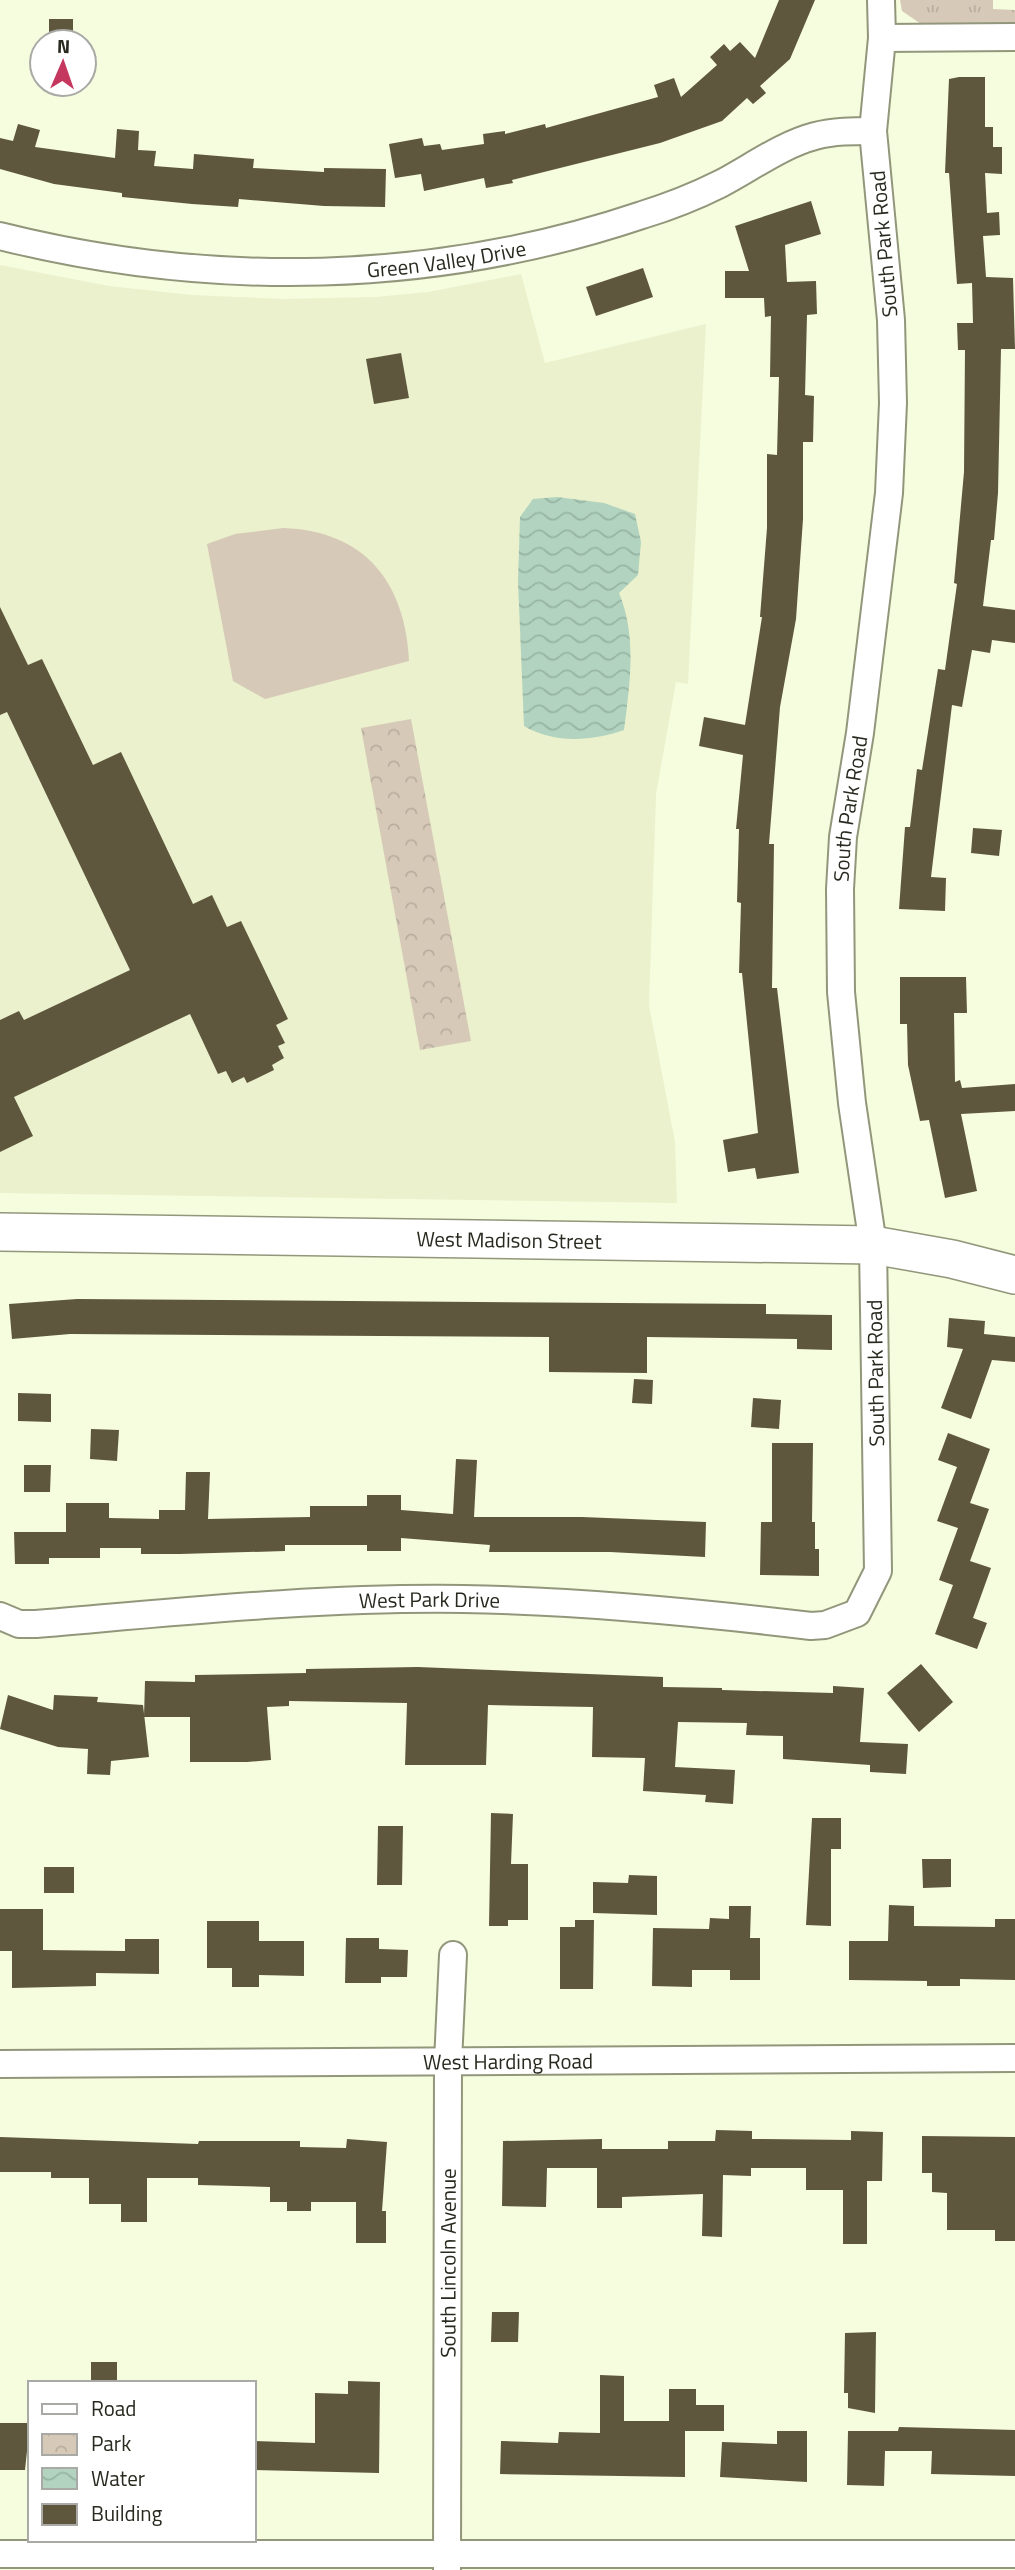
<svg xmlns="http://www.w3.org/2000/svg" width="1015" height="2570" viewBox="0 0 1015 2570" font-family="'Titillium Web',sans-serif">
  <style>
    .built { fill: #eaf1cc }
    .grass { fill: url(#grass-tufts) }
    .park { fill: url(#park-crowns) }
    .pitch { fill: #d7c9b8 }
    .water { fill: url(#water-waves) }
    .building { fill: #5e573d }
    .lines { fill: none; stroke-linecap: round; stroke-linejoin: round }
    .street-casing { stroke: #92977b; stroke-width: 30 }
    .secondary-casing { stroke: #92977b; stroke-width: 40 }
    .street { stroke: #fff; stroke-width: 26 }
    .secondary { stroke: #fff; stroke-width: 37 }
    .labels { text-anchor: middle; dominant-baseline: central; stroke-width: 7; stroke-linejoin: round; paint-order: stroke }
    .street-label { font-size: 21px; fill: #282a1f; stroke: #fff }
  </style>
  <defs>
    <pattern id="grass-tufts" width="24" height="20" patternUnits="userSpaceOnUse" patternTransform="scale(1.75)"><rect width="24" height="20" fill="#d7c9b8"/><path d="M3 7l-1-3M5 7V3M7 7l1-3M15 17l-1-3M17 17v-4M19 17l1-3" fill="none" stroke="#b9ad9e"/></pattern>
    <pattern id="park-crowns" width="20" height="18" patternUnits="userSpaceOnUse" patternTransform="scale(1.75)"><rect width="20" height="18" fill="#d7c9b8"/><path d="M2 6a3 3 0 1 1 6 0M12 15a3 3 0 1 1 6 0" fill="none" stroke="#b9ad9e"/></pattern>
    <pattern id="water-waves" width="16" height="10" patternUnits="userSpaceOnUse" patternTransform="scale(1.75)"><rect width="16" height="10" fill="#b1d3bf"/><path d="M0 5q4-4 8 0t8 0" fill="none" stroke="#98b5a4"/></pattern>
  </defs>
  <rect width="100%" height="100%" fill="#f6fcde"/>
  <polygon class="built" points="0,265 109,286 192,295 282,299 376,297 428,292 521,274 545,363 706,324 688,684 676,682 656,794 649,1005 675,1142 677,1203 0,1193"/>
  <polygon class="grass" points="900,0 993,0 993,9 1015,10 1015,25 921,24 902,11"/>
  <polygon class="park" points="411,719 471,1041 420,1050 361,728"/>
  <path class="pitch" d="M283,528C365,531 405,582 409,661L265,699L233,681L207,544L235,534Z"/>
  <path class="water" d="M557,497L604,503L635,514L641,542L638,575L619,593C637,636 630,684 624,730C592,741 554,744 524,726L518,581L520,517L533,499Z"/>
  <g class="building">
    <polygon points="779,0 815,0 790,59 760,86 766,93 753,104 747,98 722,121 660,143 512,180 513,183 486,188 484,178 424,191 421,174 395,178 389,144 422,138 424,146 440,144 442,150 484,144 483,134 505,131 505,134 545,124 546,128 658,97 654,85 674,78 681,97 717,65 710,57 724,44 730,51 740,42 755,58"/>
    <rect x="49" y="19" width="24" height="23"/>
    <polygon points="959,77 985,77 985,127 993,127 993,147 1002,147 1002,174 985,173 987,213 999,212 1000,235 983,236 986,277 1013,278 1015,349 1001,349 998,493 994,540 991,540 983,606 1015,610 1015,643 992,640 990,653 972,650 962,707 952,705 931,877 946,878 945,911 899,909 905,827 910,827 917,769 922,770 938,669 945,670 957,584 954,583 964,472 965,350 958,350 957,323 973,323 972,283 957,284 949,173 945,173 949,79"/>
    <polygon points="18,124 40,130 35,147 115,158 117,129 139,131 138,150 156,151 154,166 193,169 194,154 254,159 253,168 324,172 324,168 386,169 385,207 324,206 239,199 238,207 192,204 122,197 122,193 54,184 0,169 0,138 13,141"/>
    <polygon points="811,201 821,234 785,245 787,282 816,281 817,314 807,315 805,395 814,396 813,442 803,442 803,519 796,619 780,707 769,844 774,844 772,988 777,988 799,1173 757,1179 755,1168 728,1172 723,1140 758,1133 742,973 739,973 741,903 737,902 739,829 736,829 743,755 699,746 704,717 745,725 762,617 760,617 767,528 767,454 777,455 779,377 770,377 771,316 765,317 764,298 725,298 725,271 749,271 735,226"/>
    <polygon points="643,268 653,297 596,316 586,287"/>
    <polygon points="401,353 409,398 374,404 366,359"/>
    <polygon points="0,607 28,665 42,659 93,765 121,752 193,904 212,895 227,927 241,921 288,1019 276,1025 285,1043 278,1046 284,1058 272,1065 274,1070 247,1083 244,1077 232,1083 226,1071 218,1074 190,1014 14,1097 33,1136 0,1152 0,1020 19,1011 24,1020 130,970 7,712 0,715"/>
    <polygon points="973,828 1002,830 999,856 971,853"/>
    <polygon points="900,977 966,977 967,1013 954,1013 955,1082 960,1080 962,1088 1015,1084 1015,1111 961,1114 977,1191 945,1198 929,1120 920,1121 908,1065 907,1024 900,1024"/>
    <polygon points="77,1299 766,1304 766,1314 832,1315 832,1350 797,1349 797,1339 647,1337 647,1373 549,1372 549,1337 70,1334 12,1339 9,1304"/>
    <polygon points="949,1318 985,1321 984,1334 1015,1337 1015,1362 992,1360 971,1419 941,1408 963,1349 947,1347"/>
    <polygon points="634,1379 653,1380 652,1404 632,1403"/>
    <polygon points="18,1393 51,1394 51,1422 18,1421"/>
    <polygon points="753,1398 781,1400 779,1429 751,1427"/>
    <polygon points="91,1429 119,1430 117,1461 90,1459"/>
    <polygon points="948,1433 990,1449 970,1503 989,1509 970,1561 991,1568 973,1618 987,1623 977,1649 935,1634 953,1585 939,1580 958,1528 937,1521 957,1467 938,1460"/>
    <polygon points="772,1443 813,1443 812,1522 815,1522 815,1549 819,1549 819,1576 760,1575 761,1522 772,1522"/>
    <polygon points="456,1459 477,1460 474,1517 582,1517 706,1522 705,1557 610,1552 489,1552 490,1545 401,1538 401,1551 367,1551 367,1545 285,1545 285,1551 180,1554 141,1554 141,1548 100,1548 100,1558 49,1558 49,1564 15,1564 14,1532 66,1532 66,1503 109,1503 109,1518 159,1519 159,1510 185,1510 186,1472 210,1472 208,1519 310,1517 310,1506 367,1506 367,1495 401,1495 401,1510 453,1514"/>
    <polygon points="24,1465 51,1465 50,1492 24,1492"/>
    <polygon points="921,1664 953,1702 919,1732 887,1693"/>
    <polygon points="418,1667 663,1677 663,1687 722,1688 722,1690 833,1693 833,1686 864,1688 860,1742 908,1744 906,1774 870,1772 870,1765 783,1759 783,1736 746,1735 747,1723 678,1722 675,1767 735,1770 733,1804 705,1802 706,1795 643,1791 645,1758 592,1757 593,1707 488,1705 486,1765 405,1765 407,1703 289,1701 289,1706 267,1707 271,1760 247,1762 190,1762 190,1717 144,1717 145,1681 195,1682 195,1675 306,1673 306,1669"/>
    <polygon points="8,1695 53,1710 54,1695 98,1697 97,1702 143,1705 149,1757 111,1761 110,1775 87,1774 88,1749 58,1747 0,1729"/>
    <polygon points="491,1813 513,1814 511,1864 528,1864 528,1920 508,1920 508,1926 489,1926"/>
    <polygon points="812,1818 841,1818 841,1849 831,1849 831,1926 806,1925"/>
    <polygon points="378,1826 403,1826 402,1885 377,1885"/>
    <polygon points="922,1859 951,1859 951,1887 923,1888"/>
    <rect x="44" y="1867" width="30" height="26"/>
    <polygon points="629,1875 657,1876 657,1915 593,1913 593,1882 628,1883"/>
    <polygon points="889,1905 914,1906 914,1926 995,1927 995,1919 1015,1919 1015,1980 960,1979 960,1986 927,1986 927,1981 849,1980 849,1941 888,1941"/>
    <polygon points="729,1906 751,1906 750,1938 760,1938 760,1980 730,1980 730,1970 692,1970 692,1987 652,1986 653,1928 709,1929 710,1918 729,1919"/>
    <polygon points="0,1909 43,1909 43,1950 125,1951 125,1939 159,1939 159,1974 96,1973 96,1986 12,1988 12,1951 0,1951"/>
    <polygon points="575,1920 594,1920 593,1989 560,1989 560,1927 575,1927"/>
    <polygon points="207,1921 259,1921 259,1941 304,1941 304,1976 259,1975 259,1987 232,1987 232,1968 207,1968"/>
    <polygon points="346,1938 379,1938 379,1949 408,1950 407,1977 381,1977 381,1983 345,1983"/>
    <polygon points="716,2130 752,2131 752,2139 851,2140 851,2131 883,2132 882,2181 867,2181 867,2244 843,2244 843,2190 806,2190 806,2168 751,2168 751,2176 723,2175 722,2237 702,2236 703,2194 622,2197 622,2208 597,2208 597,2168 547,2168 546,2207 502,2206 503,2141 602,2139 602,2149 668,2149 668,2141 715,2141"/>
    <polygon points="922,2136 1015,2137 1015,2241 995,2241 995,2230 947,2230 947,2193 932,2192 932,2173 922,2173"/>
    <polygon points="0,2137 198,2144 199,2141 300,2141 300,2147 346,2148 347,2139 387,2142 382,2211 386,2211 386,2243 356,2243 356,2202 311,2202 311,2211 287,2211 287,2202 270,2202 270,2187 198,2185 198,2178 147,2178 147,2222 121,2222 121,2204 89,2204 89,2178 51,2178 51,2172 0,2172"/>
    <polygon points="492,2312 519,2312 518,2342 491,2342"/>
    <polygon points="876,2332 875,2413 848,2408 848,2393 844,2393 845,2333"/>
    <rect x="91" y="2362" width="26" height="21"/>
    <polygon points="600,2375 624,2376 624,2421 669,2421 669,2389 696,2389 696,2405 724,2405 724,2431 685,2431 685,2477 500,2474 501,2441 558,2443 559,2432 600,2433"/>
    <polygon points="348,2381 380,2382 379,2473 254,2470 254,2441 315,2443 315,2393 348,2394"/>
    <polygon points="0,2423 30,2423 25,2470 0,2470"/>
    <polygon points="899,2427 1015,2430 1015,2476 931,2474 932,2451 885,2451 884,2486 847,2485 848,2431 898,2431"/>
    <polygon points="777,2431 807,2431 807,2482 720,2477 722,2442 777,2444"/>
  </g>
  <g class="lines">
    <g class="street-casing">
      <g id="street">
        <polyline points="882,38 1015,37"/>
        <path id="s1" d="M0,236C212,289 434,285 642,215C668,207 696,196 720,184C751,168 781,145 815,136C834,131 853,131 873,131"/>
        <path id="s2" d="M0,1616L19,1624H36C178,1612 320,1597 463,1599C580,1601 695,1612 811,1626L825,1625L857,1613L878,1571L873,1245L852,1103L841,992L840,889L843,837L860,733L889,493L893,403L891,320L873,131L882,38L881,0"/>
        <path id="s3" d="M0,2064L1015,2058"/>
        <polyline points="0,2554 1015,2554"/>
        <path id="s4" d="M447,2569L448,2062L453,1955"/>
      </g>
    </g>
    <g class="secondary-casing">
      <g id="secondary">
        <path id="s5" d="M0,1232L873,1245L952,1259L1015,1275"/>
      </g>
    </g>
    <use href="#street" class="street"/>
    <use href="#secondary" class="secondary"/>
  </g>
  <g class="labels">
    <g class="street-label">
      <text transform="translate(883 244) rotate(-95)">South Park Road</text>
      <text stroke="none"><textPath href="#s1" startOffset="450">Green Valley Drive</textPath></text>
      <text stroke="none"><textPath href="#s2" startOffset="1675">South Park Road</textPath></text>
      <text stroke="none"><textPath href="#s5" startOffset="509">West Madison Street</textPath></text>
      <text transform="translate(875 1373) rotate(-91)">South Park Road</text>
      <text stroke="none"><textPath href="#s2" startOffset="432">West Park Drive</textPath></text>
      <text stroke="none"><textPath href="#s3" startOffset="508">West Harding Road</textPath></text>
      <text stroke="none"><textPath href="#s4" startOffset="306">South Lincoln Avenue</textPath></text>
    </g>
  </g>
  <rect x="28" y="2381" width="228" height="161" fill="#ffffff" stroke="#a9aaa5" stroke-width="2"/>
  <rect x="42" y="2404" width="35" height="10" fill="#ffffff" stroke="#a9aaa5" stroke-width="2"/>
  <text x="91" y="2416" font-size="21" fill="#282a1f">Road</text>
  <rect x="42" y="2434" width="35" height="21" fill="url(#park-crowns)" stroke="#a9aaa5" stroke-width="2"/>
  <text x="91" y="2451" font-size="21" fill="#282a1f">Park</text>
  <rect x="42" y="2468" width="35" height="21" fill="url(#water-waves)" stroke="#a9aaa5" stroke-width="2"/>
  <text x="91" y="2486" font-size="21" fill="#282a1f">Water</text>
  <rect x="42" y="2504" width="35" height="21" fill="#5e573d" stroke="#a9aaa5" stroke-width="2"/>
  <text x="91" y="2521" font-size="21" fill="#282a1f">Building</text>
  <g transform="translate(63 63) rotate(2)"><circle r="33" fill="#ffffff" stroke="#a9aaa5" stroke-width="2"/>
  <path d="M0-5L12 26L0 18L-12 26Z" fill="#c63760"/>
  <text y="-10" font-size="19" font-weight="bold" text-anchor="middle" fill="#282a1f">N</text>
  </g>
</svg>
